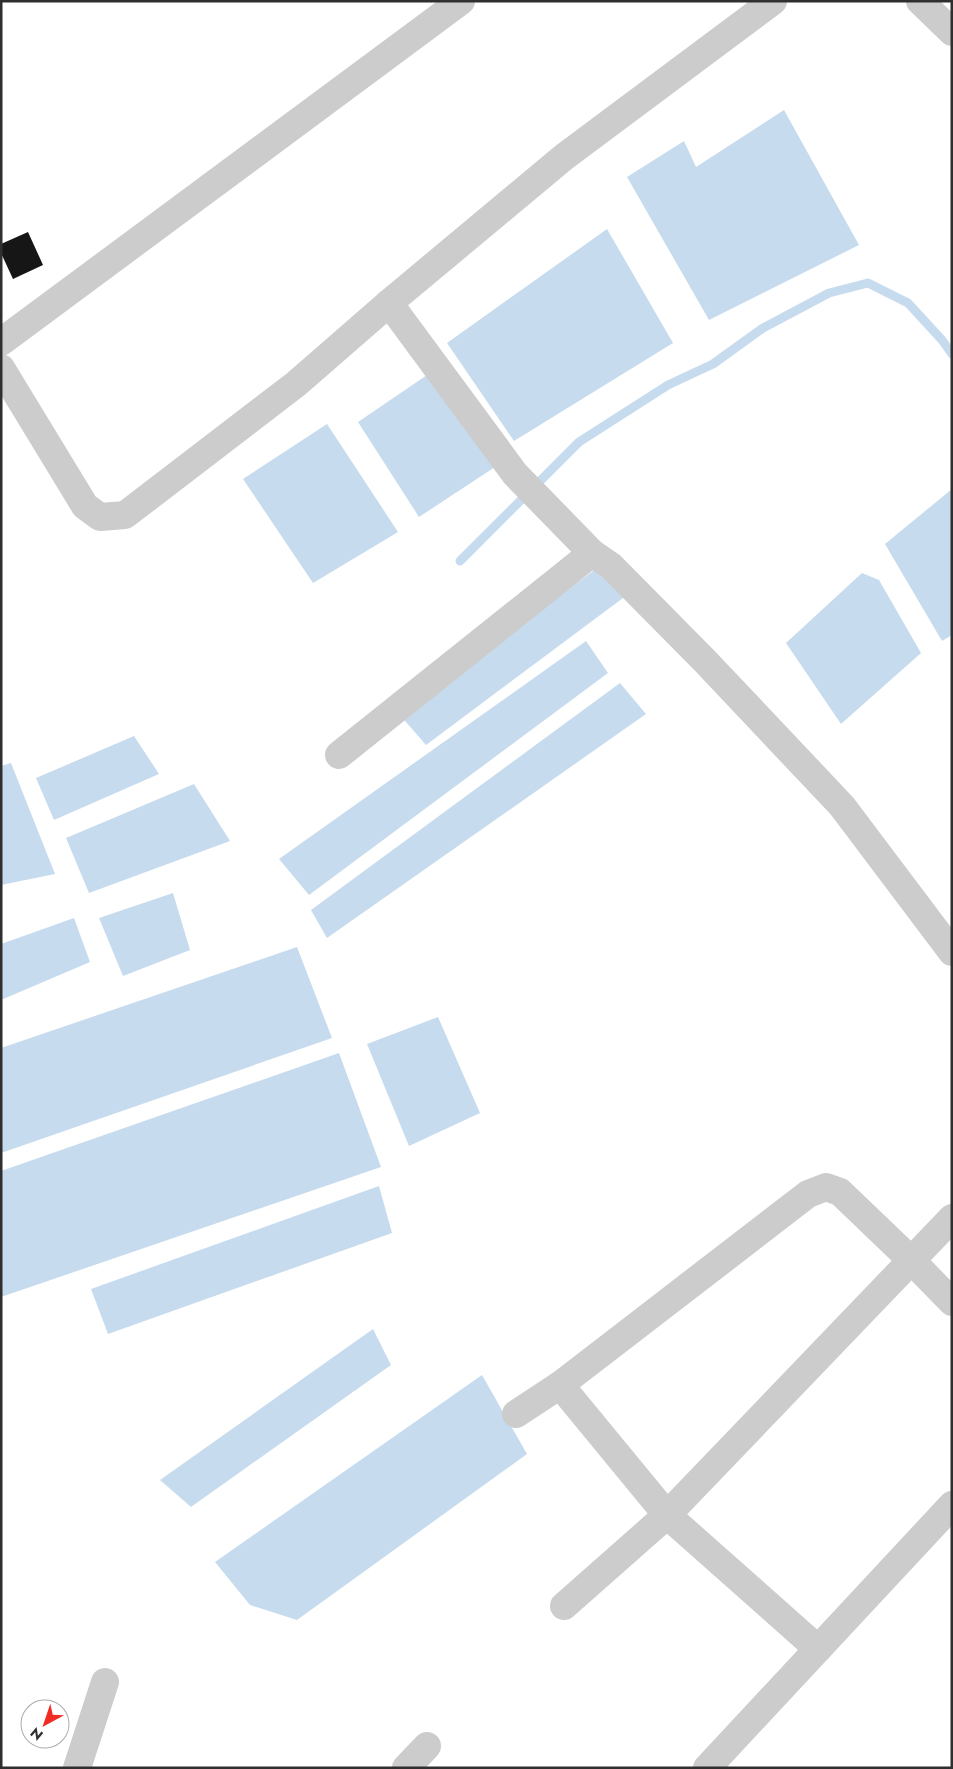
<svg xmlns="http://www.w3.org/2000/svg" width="953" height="1769" viewBox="0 0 953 1769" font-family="Jost,sans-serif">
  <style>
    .water { fill: #c7dbee }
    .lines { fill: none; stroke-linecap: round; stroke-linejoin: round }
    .stream { stroke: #c7dbee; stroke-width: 9 }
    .building { fill: #161616 }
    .minor { stroke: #ccc; stroke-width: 28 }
  </style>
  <rect width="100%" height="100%" fill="#fff"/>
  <g class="water">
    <polygon points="784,110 859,245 709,320 627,177 684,141 696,167"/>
    <polygon points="607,229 673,343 514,441 447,343"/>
    <polygon points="430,373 498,465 419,517 358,422"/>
    <polygon points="327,424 398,532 313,583 243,479"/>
    <polygon points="952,489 952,635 942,641 885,544"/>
    <polygon points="604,563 627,595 426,745 399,714"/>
    <polygon points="862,573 879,580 921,653 841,724 786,643"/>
    <polygon points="586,641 608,673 309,895 279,859"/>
    <polygon points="620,683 646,714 327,938 311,910"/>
    <polygon points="134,736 159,774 54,820 36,778"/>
    <polygon points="11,763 55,874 1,885 1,766"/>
    <polygon points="194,784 230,841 89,893 66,838"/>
    <polygon points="173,893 190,950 123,976 99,918"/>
    <polygon points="74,918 90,962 1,1000 1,944"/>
    <polygon points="297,947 332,1038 1,1153 1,1048"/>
    <polygon points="438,1017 480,1113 409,1146 367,1044"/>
    <polygon points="339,1053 381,1167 1,1297 1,1171"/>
    <polygon points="379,1186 392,1233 108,1334 91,1289"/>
    <polygon points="373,1329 391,1365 191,1507 160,1480"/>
    <polygon points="482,1375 527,1454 297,1620 250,1605 215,1562"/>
  </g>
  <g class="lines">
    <polyline class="stream" points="460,561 579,442 668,385 713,364 763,328 829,293 868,283 908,303 942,340 952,354"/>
  </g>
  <polygon class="building" points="28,232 43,265 13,279 1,253 1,244"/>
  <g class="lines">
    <g class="minor">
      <polyline points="920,1 952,32"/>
      <polyline points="389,303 515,474 592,553 611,566 704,660 842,806 952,952"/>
      <polyline points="1,342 461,1"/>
      <polyline points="1,368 85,506 100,517 125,515 296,384 389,303 564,157 773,1"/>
      <polyline points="339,755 592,553"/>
      <polyline points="560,1385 667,1515 818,1649"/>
      <polyline points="516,1414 560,1385 808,1194 826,1187 840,1192 911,1260 952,1302"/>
      <polyline points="564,1606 667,1515 952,1218"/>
      <polyline points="77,1768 105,1682"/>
      <polyline points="406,1768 427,1746"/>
      <polyline points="707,1768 952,1505"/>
    </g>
  </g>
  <rect width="953" height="1769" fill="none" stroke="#2f2f2f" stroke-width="5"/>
  <g transform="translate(45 1724) rotate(220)"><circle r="24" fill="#ffffff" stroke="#acacac"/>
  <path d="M0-4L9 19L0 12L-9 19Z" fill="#f22b25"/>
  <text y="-8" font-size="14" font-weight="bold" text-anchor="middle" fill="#2f2f2f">N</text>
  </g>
</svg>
